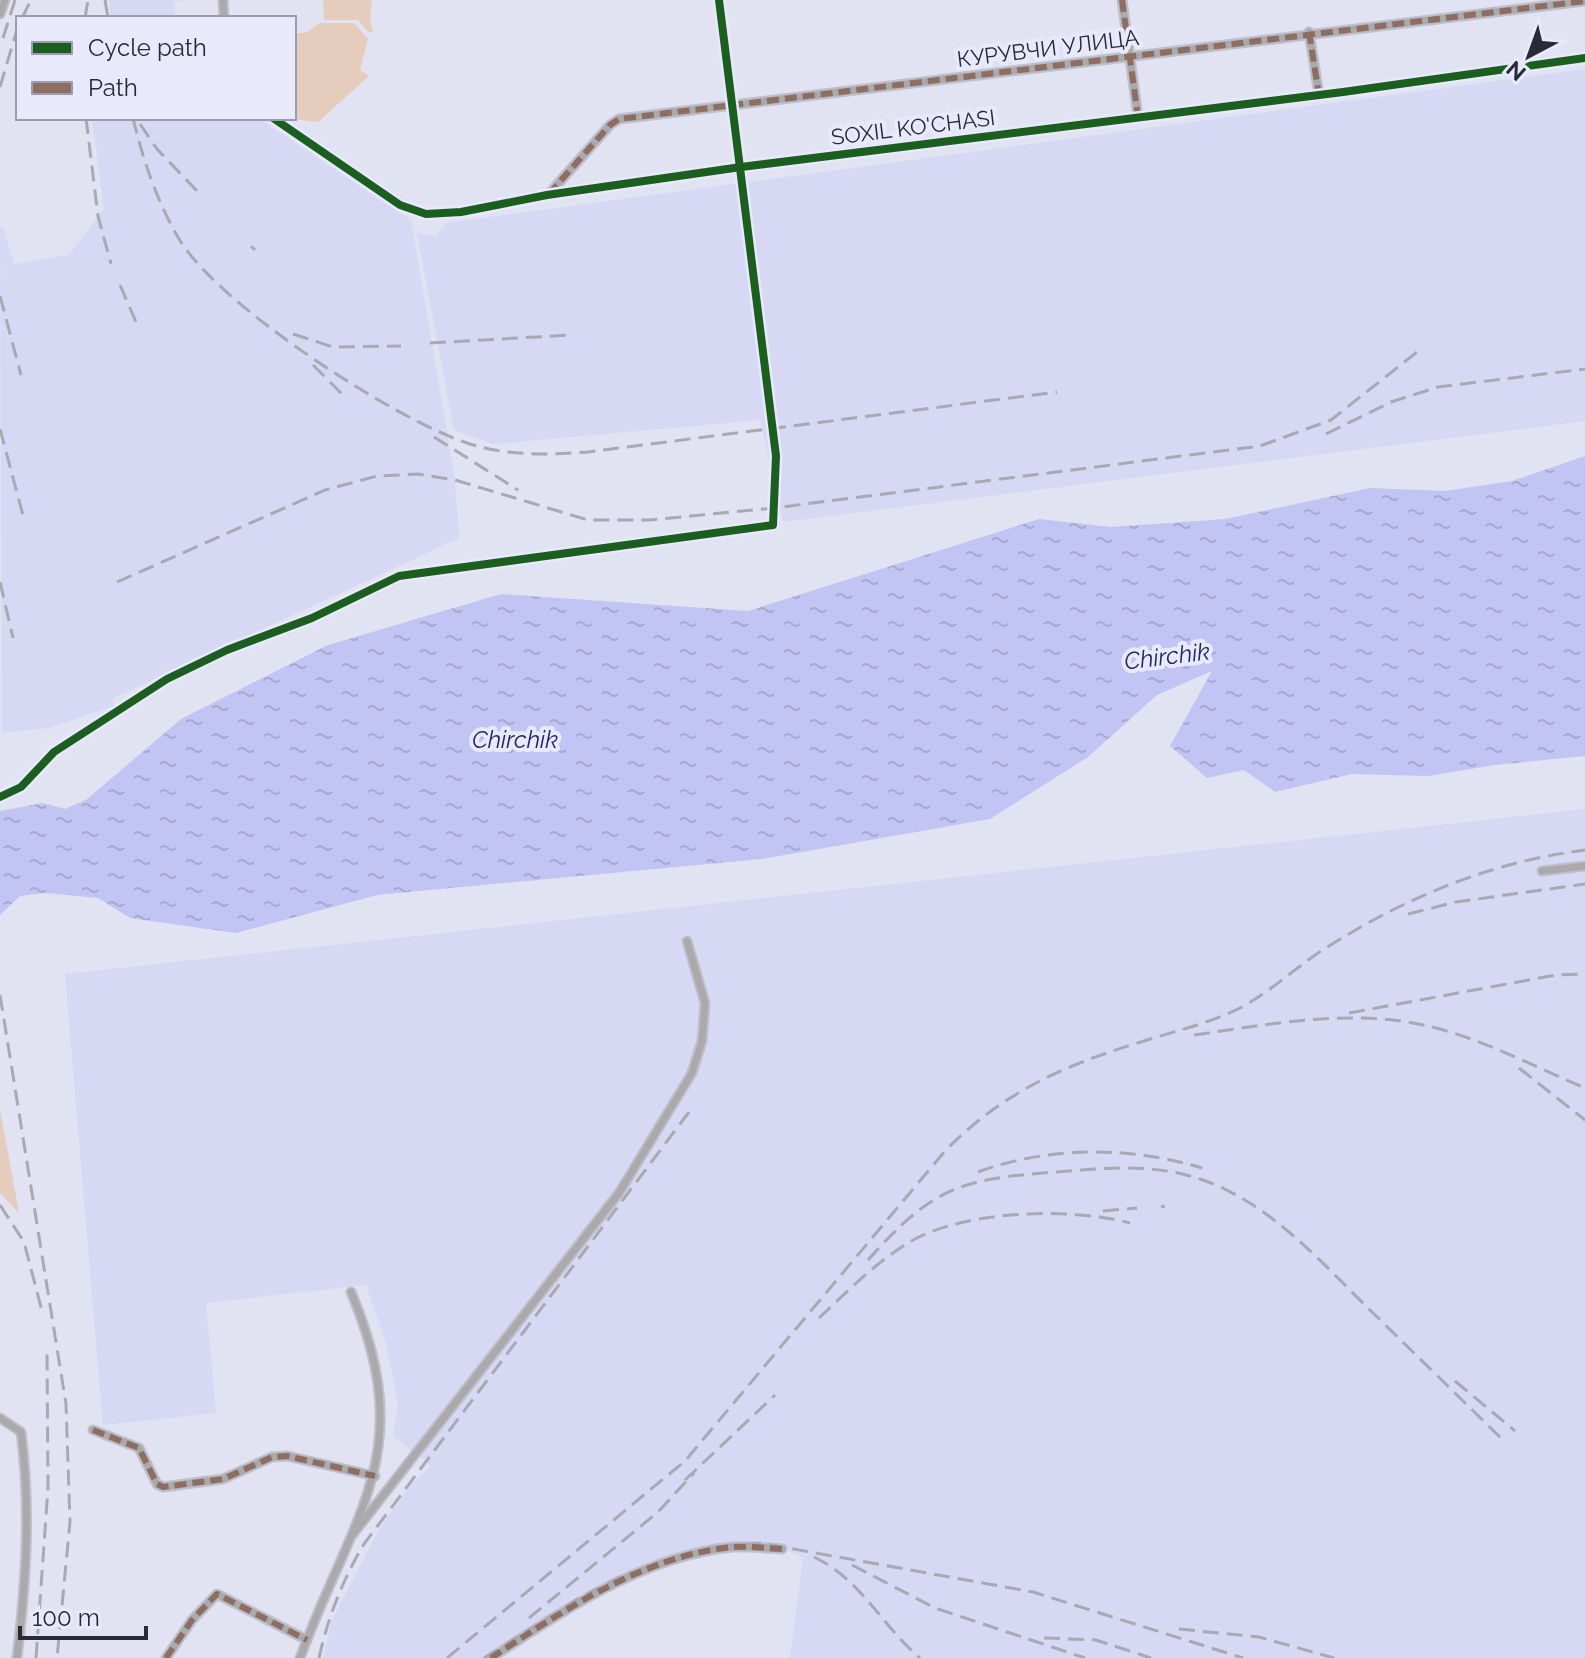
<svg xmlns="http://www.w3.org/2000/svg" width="1585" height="1658" viewBox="0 0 1585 1658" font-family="Raleway,sans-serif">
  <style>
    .built { fill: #d6d8f4 }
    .green { fill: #e6ccbc }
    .water { fill: url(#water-ripples) }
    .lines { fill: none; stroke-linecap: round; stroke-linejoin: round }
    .street-casing { stroke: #bebfcb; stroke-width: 11 }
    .street { stroke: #aba9ab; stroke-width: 7 }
    .rail { stroke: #aaa8b1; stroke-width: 3; stroke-dasharray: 16 8; stroke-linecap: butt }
    .quiet { stroke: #8d6e63; stroke-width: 6; stroke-dasharray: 12 6; stroke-linecap: butt }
    .cycleway-casing { stroke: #e8eafc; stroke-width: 13 }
    .cycleway { stroke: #1b5e20; stroke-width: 8 }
    .labels { text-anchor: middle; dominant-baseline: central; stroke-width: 8; stroke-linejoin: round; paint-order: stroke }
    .street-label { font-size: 22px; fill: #292a35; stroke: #e8eafc }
    .water-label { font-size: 24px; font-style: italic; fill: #292468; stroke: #e8eafc }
  </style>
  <defs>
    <pattern id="water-ripples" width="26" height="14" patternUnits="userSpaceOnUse" patternTransform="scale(2)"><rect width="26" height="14" fill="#c2c5f4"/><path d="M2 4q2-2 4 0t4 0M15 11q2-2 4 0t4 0" fill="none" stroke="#a7a9d2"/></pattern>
  </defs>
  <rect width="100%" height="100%" fill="#e1e2f2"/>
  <g class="built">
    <polygon points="109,0 186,0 173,2 176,18 111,18"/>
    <polygon points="1585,69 1585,421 783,522 760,420 493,444 454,430 417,233 436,236 446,223"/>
    <polygon points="92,118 258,118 411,220 455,480 459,538 112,699 114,706 49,728 2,733 0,228 3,227 14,264 69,255 104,209"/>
    <polygon points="1585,809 1585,1658 790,1658 803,1558 775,1544 713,1546 650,1565 577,1597 485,1658 323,1658 331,1622 378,1531 410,1485 431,1466 393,1436 398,1404 386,1343 366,1285 206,1303 216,1413 103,1425 65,974"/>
  </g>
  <g class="green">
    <polygon points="323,0 372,0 370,20 373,31 369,33 358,20 324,20"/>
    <polygon points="319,23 354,23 368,39 360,70 369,76 318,122 288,118 294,118 294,34 308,32"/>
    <polygon points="0,1109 19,1213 0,1193"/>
  </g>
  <polygon class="water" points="1585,456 1585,756 1495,765 1428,776 1352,774 1275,792 1244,770 1207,778 1170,746 1212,671 1157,695 1088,757 990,819 762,859 377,895 236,933 130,918 98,898 46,893 20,896 0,915 0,811 43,803 65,809 86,800 181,719 328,645 501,594 748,611 1039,519 1111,527 1225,519 1370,488 1445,491 1512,481"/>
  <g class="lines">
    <g class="street-casing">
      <g id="street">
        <polyline points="223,0 224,18"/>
        <polyline points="1122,0 1138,117"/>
        <polyline points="0,14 5,0"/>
        <polyline points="1309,32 1319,95"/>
        <polyline points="273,118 400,205 426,214 461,212 547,195 741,167 1343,92 1585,58"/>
        <polyline points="548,195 610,125 619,119 1585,1"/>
        <polyline points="0,797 21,787 54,752 167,679 227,650 312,618 399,576 773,525 776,456 719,0"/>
        <polyline points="1542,871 1585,866"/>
        <path d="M0,1418L21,1432C31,1508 26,1582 17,1658"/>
        <polyline points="93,1430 139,1448 157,1484 163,1487 223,1479 272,1457 287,1456 375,1476"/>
        <polyline points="353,1534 619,1193 692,1073 702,1041 705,1003 687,941"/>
        <polyline points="166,1658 192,1620 217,1594 307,1640"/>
        <path d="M300,1658C354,1511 419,1454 351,1292"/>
        <path d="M491,1658C563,1611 643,1556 732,1547C748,1546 765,1548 782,1549"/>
      </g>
    </g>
    <use href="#street" class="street"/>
    <g class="rail">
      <polyline points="105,0 108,18"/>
      <polyline points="22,18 31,0"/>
      <polyline points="85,18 88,0"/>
      <polyline points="3,38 15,0"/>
      <polyline points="0,87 18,26"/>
      <polyline points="86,118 98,216 111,264"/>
      <path d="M133,118C143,160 158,205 181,242C222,307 394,419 467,443C507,456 547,455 588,452L1057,392"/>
      <polyline points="140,124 157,149 197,191"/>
      <polyline points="251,246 255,250"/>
      <polyline points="120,285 136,322"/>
      <polyline points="0,296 21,375"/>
      <polyline points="293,334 333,347 401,346"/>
      <polyline points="430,343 572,335"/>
      <polyline points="313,365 344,396"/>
      <polyline points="0,429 24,519"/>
      <polyline points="1326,434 1391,402 1438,387 1585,369"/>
      <polyline points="434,437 518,490"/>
      <polyline points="0,582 13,638"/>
      <polyline points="117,582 325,490 377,476 418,474 455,480 588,520 649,520 774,508 1260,446 1331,420 1417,352"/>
      <polyline points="1408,914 1456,902 1585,884"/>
      <polyline points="0,995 66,1404 70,1522 57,1658"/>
      <polyline points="1349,1013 1556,975 1585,974"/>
      <path d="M1194,1035C1266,1025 1341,1010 1413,1023C1472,1033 1530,1065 1585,1088"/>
      <polyline points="1519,1068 1585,1120"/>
      <path d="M978,1172C1049,1146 1130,1146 1202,1168"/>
      <polyline points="0,1205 24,1242 43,1315"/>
      <polyline points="1161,1207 1165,1206"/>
      <polyline points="1103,1211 1137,1208"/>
      <path d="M868,1260C933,1187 960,1179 1056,1172C1105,1168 1152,1163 1200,1179C1269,1202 1320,1261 1371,1311C1415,1354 1460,1398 1505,1442"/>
      <path d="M819,1318C847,1292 875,1263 908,1243C961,1210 1070,1207 1130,1223"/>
      <polyline points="1455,1381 1515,1431"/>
      <polyline points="685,1480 775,1395"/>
      <path d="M814,1557C862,1580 881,1625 920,1658"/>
      <polyline points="852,1565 935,1608 1085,1658"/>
      <polyline points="529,1618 658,1512 694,1473"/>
      <polyline points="1179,1629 1259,1637 1334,1658"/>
      <polyline points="1044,1638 1096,1640 1151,1658"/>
      <polyline points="36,1658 48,1488 47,1351"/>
      <path d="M319,1658C328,1617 343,1579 364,1544L689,1112"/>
      <path d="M447,1658L685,1461L945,1151C1004,1091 1065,1065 1144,1041C1176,1031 1206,1024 1236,1010C1269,994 1295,967 1326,948C1406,897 1491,862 1585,850"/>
      <polyline points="484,1658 581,1597 626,1574 713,1548 760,1543 1033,1592 1243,1658"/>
    </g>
    <g class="quiet">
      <polyline points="1122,0 1138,117"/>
      <polyline points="1309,32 1319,95"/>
      <polyline points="549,194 610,125 619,119 1585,1"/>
      <polyline points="93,1430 139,1448 157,1484 163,1487 223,1479 272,1457 287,1456 375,1476"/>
      <polyline points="166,1658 192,1620 217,1594 307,1640"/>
      <path d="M491,1658C563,1611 643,1556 732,1547C748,1546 765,1548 782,1549"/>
    </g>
    <g class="cycleway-casing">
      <g id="cycleway">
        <polyline points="273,118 400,205 426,214 461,212 547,195 741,167 1343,92 1585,58"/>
        <polyline points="0,797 21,787 54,752 167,679 227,650 312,618 399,576 773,525 776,456 719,0"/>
      </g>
    </g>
    <use href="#cycleway" class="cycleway"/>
  </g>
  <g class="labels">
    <g class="street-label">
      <text transform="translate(1048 48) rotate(-7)">КУРУВЧИ УЛИЦА</text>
      <text transform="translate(913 127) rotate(-7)">SOXIL KO'CHASI</text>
    </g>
    <g class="water-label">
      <text transform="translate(1167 656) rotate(-7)">Chirchik</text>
      <text x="515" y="739">Chirchik</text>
    </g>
  </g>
  <rect x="16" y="16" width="280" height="104" fill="#e8eafc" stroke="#9c9dac" stroke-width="2"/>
  <rect x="32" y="42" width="40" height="12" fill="#1b5e20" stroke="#9c9dac" stroke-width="2"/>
  <text x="88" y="56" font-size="24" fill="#292a35">Cycle path</text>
  <rect x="32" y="82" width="40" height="12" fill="#8d6e63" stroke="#9c9dac" stroke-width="2"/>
  <text x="88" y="96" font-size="24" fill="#292a35">Path</text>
  <g transform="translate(1529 56) rotate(221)" stroke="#e8eafc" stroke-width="6" paint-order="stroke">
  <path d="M0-6L14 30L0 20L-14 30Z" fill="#292a35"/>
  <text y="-12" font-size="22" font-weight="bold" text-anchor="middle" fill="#292a35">N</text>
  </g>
  <path d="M20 1626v12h126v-12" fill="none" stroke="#292a35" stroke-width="4"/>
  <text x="32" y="1626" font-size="24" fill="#292a35" stroke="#e8eafc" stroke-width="6" paint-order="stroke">100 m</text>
</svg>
